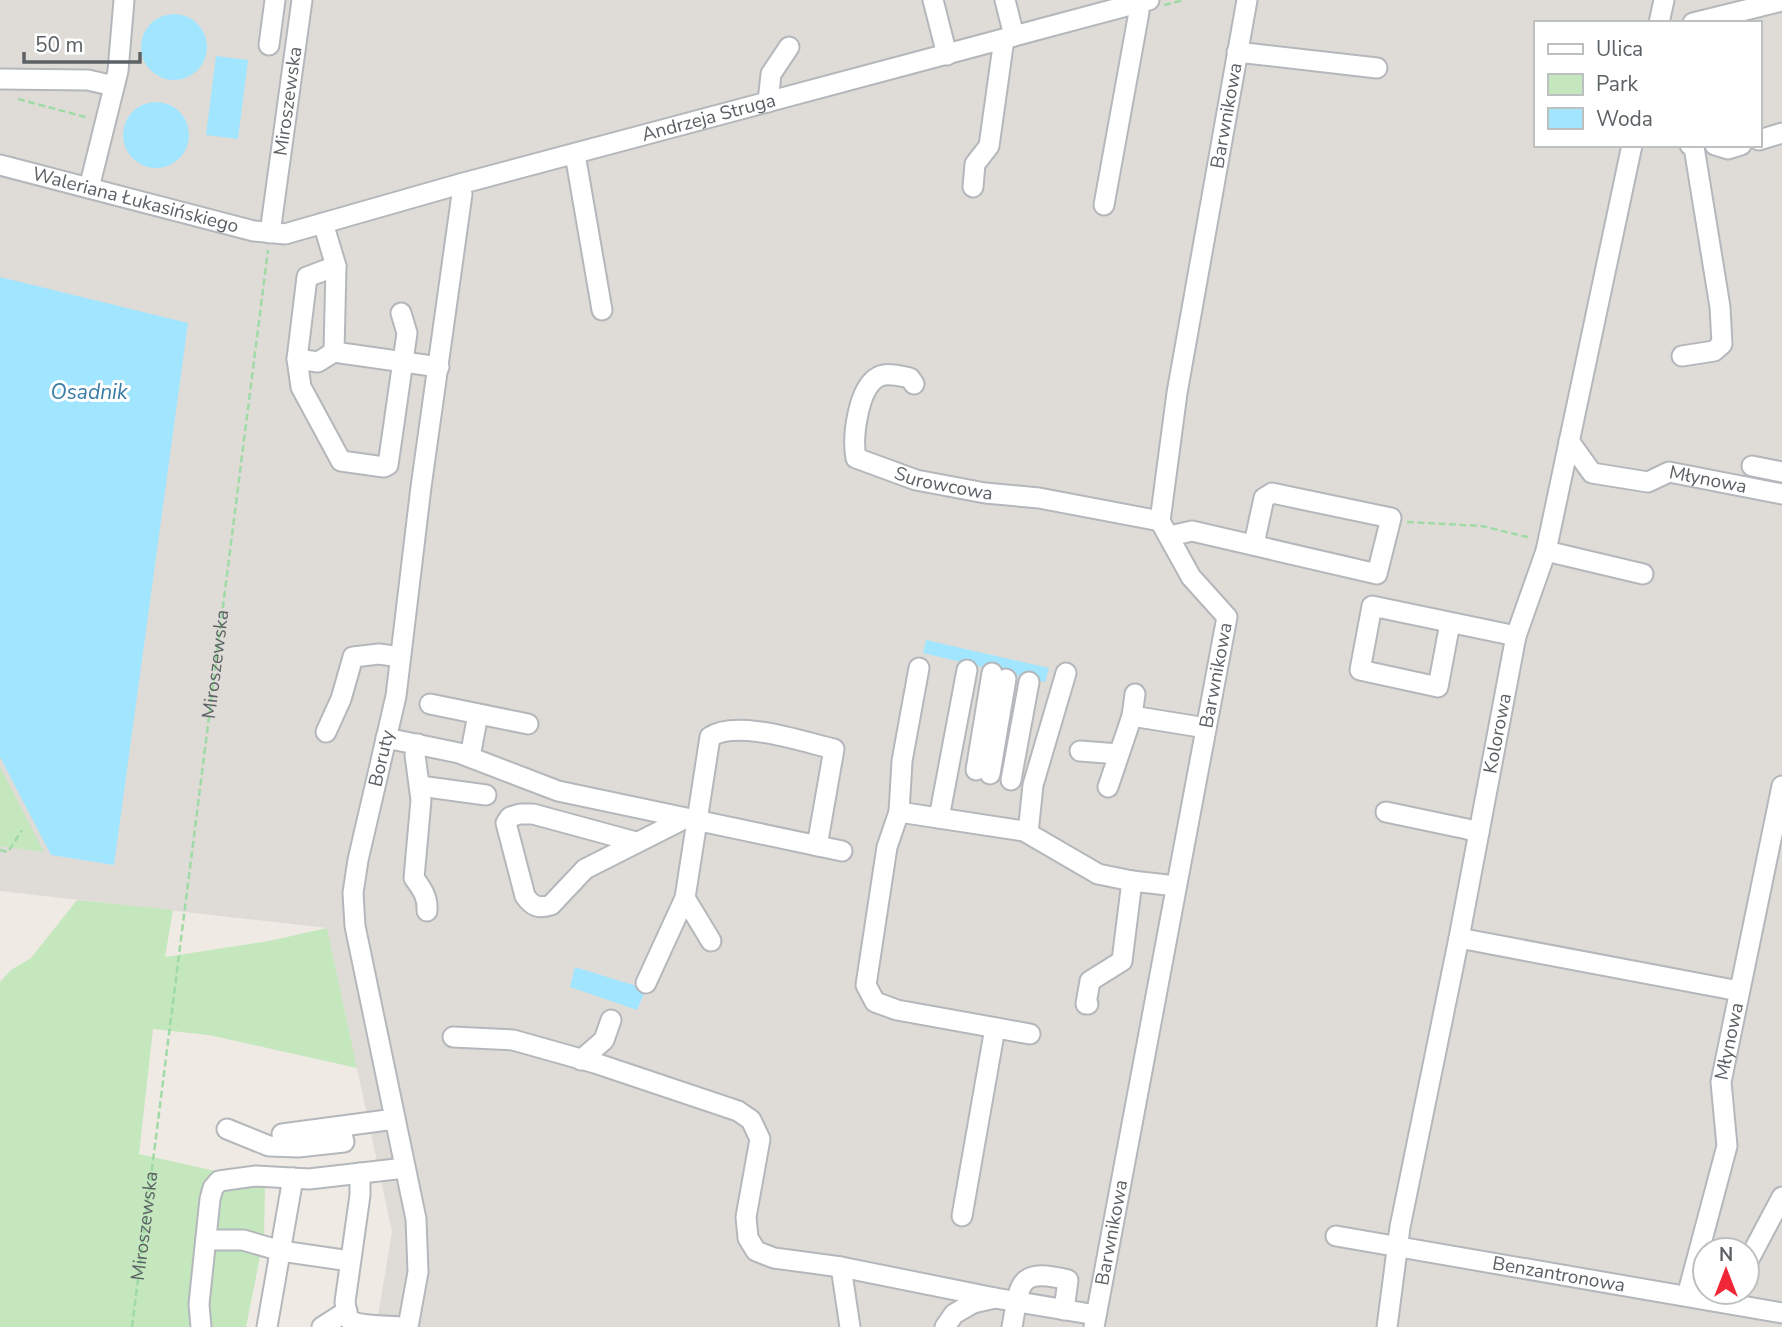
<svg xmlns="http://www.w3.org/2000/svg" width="1782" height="1327" viewBox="0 0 1782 1327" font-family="'Nunito Sans',sans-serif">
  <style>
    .industrial { fill: #dfdcd7; fill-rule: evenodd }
    .green { fill: #c4e7be }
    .water { fill: #a2e5ff }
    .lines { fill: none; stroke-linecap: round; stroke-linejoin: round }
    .minor-casing { stroke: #b4b7bb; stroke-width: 23 }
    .path { stroke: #a0daa6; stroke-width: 2.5; stroke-dasharray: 7 3.5; stroke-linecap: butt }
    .minor { stroke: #fff; stroke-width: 19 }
    .labels { text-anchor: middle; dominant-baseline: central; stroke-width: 6; stroke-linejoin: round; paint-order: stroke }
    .street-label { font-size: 19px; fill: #5b6164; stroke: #fff }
    .water-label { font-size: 21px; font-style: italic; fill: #367ca4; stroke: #fff }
  </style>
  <rect width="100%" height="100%" fill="#efeae3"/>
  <path class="industrial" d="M0,0H1782V1327H376L392,1232L327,928L0,891ZM1535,23H1759V145H1535ZM1705,1250H1747V1292H1705Z"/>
  <g class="green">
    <polygon points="0,767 44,852 0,846"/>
    <polygon points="77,900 173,910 165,957 269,941 327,928 357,1068 209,1035 153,1029 139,1154 265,1182 264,1237 246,1327 0,1327 0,982 11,970 31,958"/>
  </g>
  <g class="water">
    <circle cx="174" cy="47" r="33"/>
    <polygon points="216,56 248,60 238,139 206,135"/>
    <circle cx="156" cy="135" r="33"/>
    <polygon points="0,277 188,323 114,865 51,855 0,757"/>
    <polygon points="926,640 1049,668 1045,682 923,653"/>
    <polygon points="575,967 646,989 637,1010 570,987"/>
  </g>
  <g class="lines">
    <g class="minor-casing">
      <g id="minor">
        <polyline points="933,0 947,55"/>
        <polyline points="1005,0 1014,36"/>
        <polyline points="1659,23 1664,0"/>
        <polyline points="1693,23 1782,1"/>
        <polyline points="269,45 275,0"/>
        <polyline points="1237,52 1377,68"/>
        <polyline points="0,79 88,80 114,86"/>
        <polyline points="768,102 771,74 789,47"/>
        <polyline points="1759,140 1782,133"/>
        <polyline points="1715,145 1728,149 1741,145"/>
        <polyline points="575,154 602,310"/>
        <path id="s2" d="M0,165L254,231L285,234L460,184L1149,0"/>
        <polyline points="973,187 975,164 989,146 1004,39"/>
        <polyline points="89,188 118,71 124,0"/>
        <polyline points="1104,205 1139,12 1136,3"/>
        <polyline points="323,223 336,266 334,352 439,367"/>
        <path id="s3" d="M270,233L302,0"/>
        <polyline points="336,266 307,277 297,359 301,387 341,461 384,467 388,465 407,333 401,313"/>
        <polyline points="1682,356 1714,351 1722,344 1720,307 1694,147 1690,145"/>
        <polyline points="297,359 318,362 334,352"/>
        <path id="s4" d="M914,384L910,378C900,376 887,372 878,377C858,388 852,437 856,458L916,480L985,493L1039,498L1160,521"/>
        <path id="s5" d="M1569,441L1592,473L1648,482L1669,472L1782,494"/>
        <polyline points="1752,466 1782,472"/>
        <polyline points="1170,536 1192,531 1377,574 1391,518 1272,493 1264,498 1254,544"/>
        <polyline points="1546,551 1643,574"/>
        <polyline points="1450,623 1438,687 1360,670 1372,606 1516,636"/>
        <polyline points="1135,694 1132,716 1206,728"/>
        <polyline points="430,704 528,724"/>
        <polyline points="326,732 341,699 353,657 379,654 400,657"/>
        <polyline points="386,738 459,753 558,791 842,851"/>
        <path d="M418,744L415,755L421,800L414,878C422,889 428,897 427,911"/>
        <polyline points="1080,751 1119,754"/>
        <polyline points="470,757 478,714"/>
        <polyline points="976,770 992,673"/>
        <polyline points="990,774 1006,679"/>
        <polyline points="1011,780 1029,682"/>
        <polyline points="420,786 486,795"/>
        <polyline points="1108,787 1132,716"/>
        <polyline points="899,812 902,761 919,668"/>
        <polyline points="1386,812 1467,829 1479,833"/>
        <polyline points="939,818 967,670"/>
        <polyline points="1028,833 1033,785 1066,673"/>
        <path d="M636,842L533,814H520L510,817L506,823L525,896C532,906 538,909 551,905L585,869L684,819"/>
        <polyline points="685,898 711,941"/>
        <polyline points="1459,938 1739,991"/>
        <path d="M646,983L685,898L710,737C737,719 803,742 834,749L817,846"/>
        <polyline points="1088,1004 1086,1004 1090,981 1122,961 1132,881"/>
        <polyline points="1030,1034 897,1010 875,1002 866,985 887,847 899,812 1024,831 1098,874 1132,881 1176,886"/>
        <polyline points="453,1037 513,1040 595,1063 738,1111 751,1120 760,1139 746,1217 748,1238 756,1251 774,1258 841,1267 995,1298"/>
        <polyline points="581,1060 604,1040 611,1020"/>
        <polyline points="227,1129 269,1146 298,1147 344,1142 340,1127"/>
        <polyline points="282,1134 395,1119"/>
        <path d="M360,1173V1195L345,1302C346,1307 346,1315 349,1319C357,1327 392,1326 405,1327"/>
        <polyline points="962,1216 995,1028"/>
        <path id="s6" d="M1336,1236L1782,1313"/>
        <polyline points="206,1240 243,1240 281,1251 350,1261"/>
        <polyline points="1747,1263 1782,1197"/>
        <polyline points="841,1267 850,1327"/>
        <path id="s7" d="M1687,1296L1727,1146L1721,1082L1782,786"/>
        <polyline points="201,1327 199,1304 210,1199 213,1188 219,1181 256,1176 309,1179 405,1168"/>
        <polyline points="267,1327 293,1178"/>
        <polyline points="322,1327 347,1311"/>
        <path id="s8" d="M408,1327L418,1272L416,1219L355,926L353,893L358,860L396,696L421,487L462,194L460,184"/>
        <polyline points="945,1327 954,1314 973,1303 995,1298 1096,1315"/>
        <path d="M1012,1327C1020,1284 1017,1267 1068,1280L1064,1310"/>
        <path id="s9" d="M1094,1327L1227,617L1191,577L1160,521L1177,393L1247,0"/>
        <path id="s10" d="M1387,1327L1400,1227L1459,938L1516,636L1546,551L1632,145"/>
      </g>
    </g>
    <g class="path">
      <polyline points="1164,5 1184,0"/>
      <polyline points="18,99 89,118"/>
      <polyline points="1407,522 1482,526 1531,538"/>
      <polyline points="0,850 8,852 22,830"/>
      <path id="s1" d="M132,1327L268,250"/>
    </g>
    <use href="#minor" class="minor"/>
  </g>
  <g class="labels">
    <g class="street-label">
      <text stroke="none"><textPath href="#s3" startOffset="133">Miroszewska</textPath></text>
      <text stroke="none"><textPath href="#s9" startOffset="1251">Barwnikowa</textPath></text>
      <text stroke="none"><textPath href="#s2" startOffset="733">Andrzeja Struga</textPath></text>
      <text stroke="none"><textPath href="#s2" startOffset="140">Waleriana Łukasińskiego</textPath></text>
      <text stroke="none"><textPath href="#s4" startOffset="219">Surowcowa</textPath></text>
      <text stroke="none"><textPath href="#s5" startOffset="159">Młynowa</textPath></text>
      <text stroke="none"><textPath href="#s1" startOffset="668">Miroszewska</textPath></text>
      <text stroke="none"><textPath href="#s9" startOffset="663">Barwnikowa</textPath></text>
      <text stroke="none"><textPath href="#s10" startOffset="604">Kolorowa</textPath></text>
      <text stroke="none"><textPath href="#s8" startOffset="579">Boruty</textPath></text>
      <text stroke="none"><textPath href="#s7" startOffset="261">Młynowa</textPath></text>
      <text stroke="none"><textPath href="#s1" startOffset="102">Miroszewska</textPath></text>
      <text stroke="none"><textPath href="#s9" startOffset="96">Barwnikowa</textPath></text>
      <text stroke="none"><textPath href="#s6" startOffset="226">Benzantronowa</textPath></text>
    </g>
    <g class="water-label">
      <text x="89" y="392">Osadnik</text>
    </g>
  </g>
  <rect x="1534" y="21" width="228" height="126" fill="#ffffff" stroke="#bdc0c1" stroke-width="2"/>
  <rect x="1548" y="44" width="35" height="10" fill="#ffffff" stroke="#bdc0c1" stroke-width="2"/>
  <text x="1596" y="56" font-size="21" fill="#5b6164">Ulica</text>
  <rect x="1548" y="74" width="35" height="21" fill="#c4e7be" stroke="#bdc0c1" stroke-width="2"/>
  <text x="1596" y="91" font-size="21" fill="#5b6164">Park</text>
  <rect x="1548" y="108" width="35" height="21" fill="#a2e5ff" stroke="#bdc0c1" stroke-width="2"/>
  <text x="1596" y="126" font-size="21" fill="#5b6164">Woda</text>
  <g transform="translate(1726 1271)"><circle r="33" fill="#ffffff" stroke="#bdc0c1" stroke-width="2"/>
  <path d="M0-5L12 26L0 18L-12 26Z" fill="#f12636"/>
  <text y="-10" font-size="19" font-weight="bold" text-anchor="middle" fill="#5b6164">N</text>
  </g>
  <path d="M24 52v10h116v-10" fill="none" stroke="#5b6164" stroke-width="3.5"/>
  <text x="35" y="52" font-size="21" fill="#5b6164" stroke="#ffffff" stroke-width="5" paint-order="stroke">50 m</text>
</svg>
